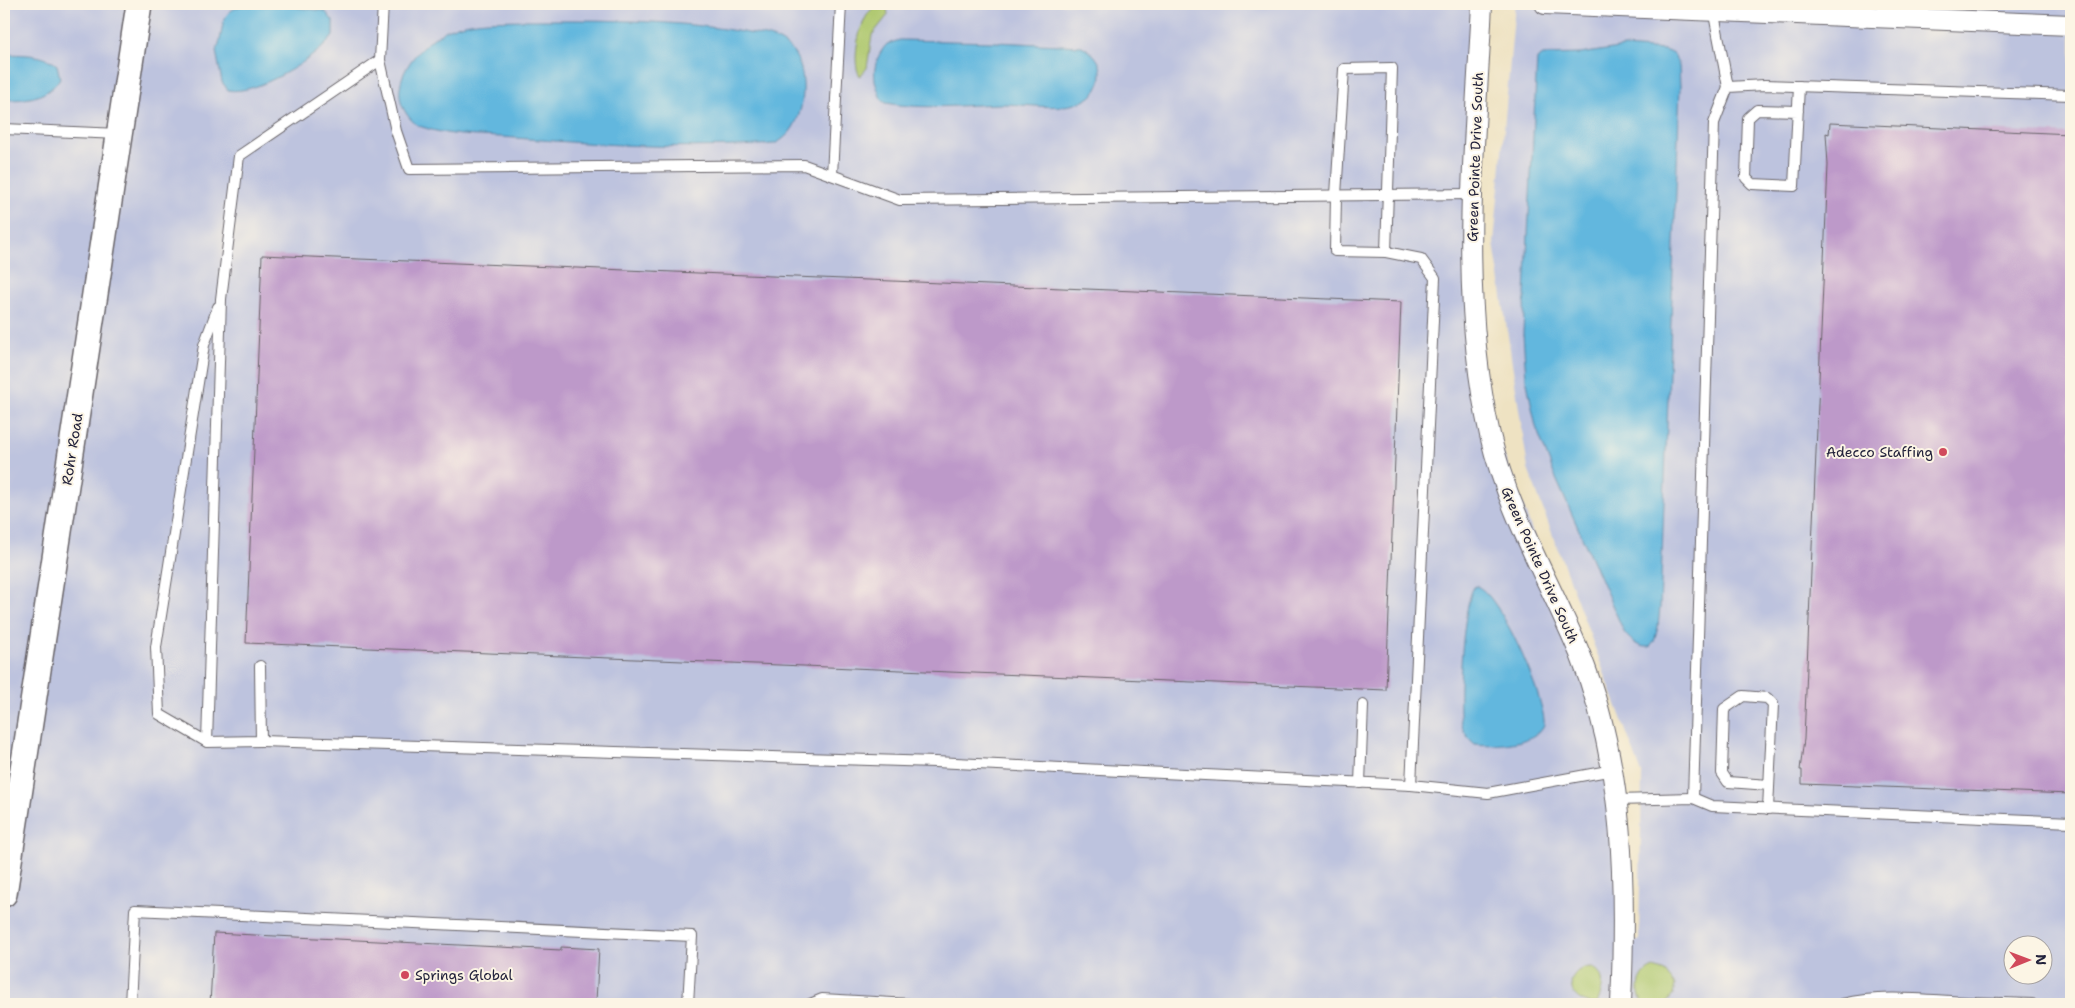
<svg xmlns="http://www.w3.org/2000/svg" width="2075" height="1008" viewBox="0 0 2075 1008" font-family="'Shantell Sans',sans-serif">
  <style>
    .industrial { fill: #bdc3de; fill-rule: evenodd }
    .green { fill: #adc76d; stroke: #687454 }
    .water { fill: #62b7de; stroke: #426c8c }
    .building { fill: #bd99c9 }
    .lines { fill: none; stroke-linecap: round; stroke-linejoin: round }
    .service-casing { stroke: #69656a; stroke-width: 12 }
    .minor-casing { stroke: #69656a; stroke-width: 22 }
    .tertiary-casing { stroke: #69656a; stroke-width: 28 }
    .service { stroke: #fff; stroke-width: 10 }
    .minor { stroke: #fff; stroke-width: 20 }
    .tertiary { stroke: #fff; stroke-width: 25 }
    .poi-dot { fill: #d1495b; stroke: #fcf5e5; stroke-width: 2 }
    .labels { text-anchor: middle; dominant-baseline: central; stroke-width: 4; stroke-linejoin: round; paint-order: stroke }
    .street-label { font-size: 14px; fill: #22223b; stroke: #fcf5e5 }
    .poi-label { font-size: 14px; fill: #22223b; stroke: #fcf5e5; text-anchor: end }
  </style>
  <rect width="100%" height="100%" fill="#fcf5e5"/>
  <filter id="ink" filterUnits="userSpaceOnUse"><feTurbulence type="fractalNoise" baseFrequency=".02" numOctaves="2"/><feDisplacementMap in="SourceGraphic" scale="10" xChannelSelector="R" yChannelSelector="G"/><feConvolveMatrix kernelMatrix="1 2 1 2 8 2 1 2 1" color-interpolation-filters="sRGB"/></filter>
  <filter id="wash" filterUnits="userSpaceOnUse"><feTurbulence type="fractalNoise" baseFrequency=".0096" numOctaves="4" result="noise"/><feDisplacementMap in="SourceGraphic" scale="20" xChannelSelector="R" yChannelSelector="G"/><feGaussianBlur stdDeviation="1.12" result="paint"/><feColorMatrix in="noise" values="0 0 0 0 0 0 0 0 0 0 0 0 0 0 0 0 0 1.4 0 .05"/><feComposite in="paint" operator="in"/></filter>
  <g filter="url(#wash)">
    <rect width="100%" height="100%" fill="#eee2c2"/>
    <path class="industrial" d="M4,4H1482L1481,392L1599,713L1624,940H1639L1642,774L1528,469L1494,243L1515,4H2071V1004H4ZM2012,946H2042V976H2012Z"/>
    <g class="green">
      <path d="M878,5L887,7L888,15L872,35L867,68L860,76C850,62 860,11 878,5Z"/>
      <path d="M1592,967C1608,975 1602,991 1597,1004C1564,1004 1563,967 1592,967Z"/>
      <path d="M1654,968L1665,972L1675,985L1673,995L1666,1004H1644C1634,992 1639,972 1654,968Z"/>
    </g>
    <g class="water">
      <path d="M240,6H285L325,11L333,21V36C317,58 255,96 228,90L222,82L216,51C226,32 216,15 240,6Z"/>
      <path d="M524,20C599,20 674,19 748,33C761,35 776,37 787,46C803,59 805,83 802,102C799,120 791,137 774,144C688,150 602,145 516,138C484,135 454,138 422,127C415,125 410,119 406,113C385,81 421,42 449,29C472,19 500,21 524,20Z"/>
      <path d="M900,40L995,42L1082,46C1092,52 1101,60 1101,72C1101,87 1095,96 1081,102C1058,111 1026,104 1001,104C964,105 923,110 886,103C880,100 880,96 878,90C871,74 875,57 887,44Z"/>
      <path d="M1624,47L1664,50L1674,54L1679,66L1680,87L1660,607L1658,627L1654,642L1650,647C1638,648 1633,642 1625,634L1554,474L1536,427L1526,378L1523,333L1537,59L1543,55L1581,54Z"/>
      <path d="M4,54C22,55 42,53 57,65L60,78C48,98 26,100 4,100Z"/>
      <path d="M1475,586C1498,588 1547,703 1544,725C1534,745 1494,746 1475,744C1468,738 1463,732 1461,722C1457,704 1463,597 1475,586Z"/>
    </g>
    <g id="blocks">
      <g class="building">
        <polygon points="1830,123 2071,134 2071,794 1802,784 1802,770 1800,770 1804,739 1828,165 1826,133 1829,134"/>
        <polygon points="262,255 1401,302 1386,690 246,643"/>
        <polygon points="214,933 561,950 561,947 599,949 596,1001 590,1001 590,1004 210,1004"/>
      </g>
    </g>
  </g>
  <g filter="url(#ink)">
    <use href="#blocks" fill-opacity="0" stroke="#69656a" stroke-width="1"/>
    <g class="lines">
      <g class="service-casing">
        <g id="service">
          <polyline points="383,4 380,60 396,131 409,169 804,165 900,200 1473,194"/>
          <polyline points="1713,9 1728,87"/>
          <polyline points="1798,111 1757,110 1748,118 1746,178 1752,184 1794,186 1799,86"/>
          <polyline points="4,129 119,134"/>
          <polyline points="832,175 841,4"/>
          <polyline points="1386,252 1335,251 1336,195 1344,69 1392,68 1386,252 1421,259 1435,278 1411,785 1488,793 1613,770"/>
          <polyline points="260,666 261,741 207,742 221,299 239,156 380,60"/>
          <polyline points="261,741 935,762 1411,785"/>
          <polyline points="207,742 159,714 156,647 204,345 218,307"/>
          <polyline points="1360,783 1363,705"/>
          <polyline points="1693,798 1714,123 1728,87 1765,85 2071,95"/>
          <polyline points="1617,800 1693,798 1712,806 2071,822"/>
          <polyline points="1768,809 1773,704 1767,698 1743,696 1724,709 1722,773 1728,782 1769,785"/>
          <polyline points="1968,1002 2032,1004"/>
          <polyline points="130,1004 135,910 692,936 688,1004"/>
          <polyline points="810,1004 822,999 910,1004"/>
          <path d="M1842,1004C1883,994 1925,1000 1968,1002V1004"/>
        </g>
      </g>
      <g class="minor-casing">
        <g id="minor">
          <path d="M1482,4C1475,147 1458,294 1490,435C1509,515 1549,580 1580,654C1625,766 1626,886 1621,1004"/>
          <polyline points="1545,4 2071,25"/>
        </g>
      </g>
      <g class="tertiary-casing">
        <polyline id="tertiary" points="4,894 139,4"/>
      </g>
      <use href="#service" class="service"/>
      <use href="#minor" class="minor"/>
      <use href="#tertiary" class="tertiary"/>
    </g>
  </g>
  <g class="poi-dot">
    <circle cx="1943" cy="452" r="5"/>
    <circle cx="405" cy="975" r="5"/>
  </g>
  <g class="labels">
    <g class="street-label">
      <text transform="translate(1475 157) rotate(-88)">Green Pointe Drive South</text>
      <text transform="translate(72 449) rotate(-81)">Rohr Road</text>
      <text transform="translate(1540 565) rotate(66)">Green Pointe Drive South</text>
    </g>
    <g class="poi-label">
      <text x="1933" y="452">Adecco Staffing</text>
      <text x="415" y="975" text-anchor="start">Springs Global</text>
    </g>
  </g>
  <rect width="2075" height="1008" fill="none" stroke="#fcf5e5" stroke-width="20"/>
  <g transform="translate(2028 960) rotate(89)"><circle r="24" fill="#fcf5e5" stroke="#a5a1a1"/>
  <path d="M0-4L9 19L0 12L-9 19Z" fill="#d1495b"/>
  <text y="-8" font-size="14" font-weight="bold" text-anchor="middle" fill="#22223b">N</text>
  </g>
</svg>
